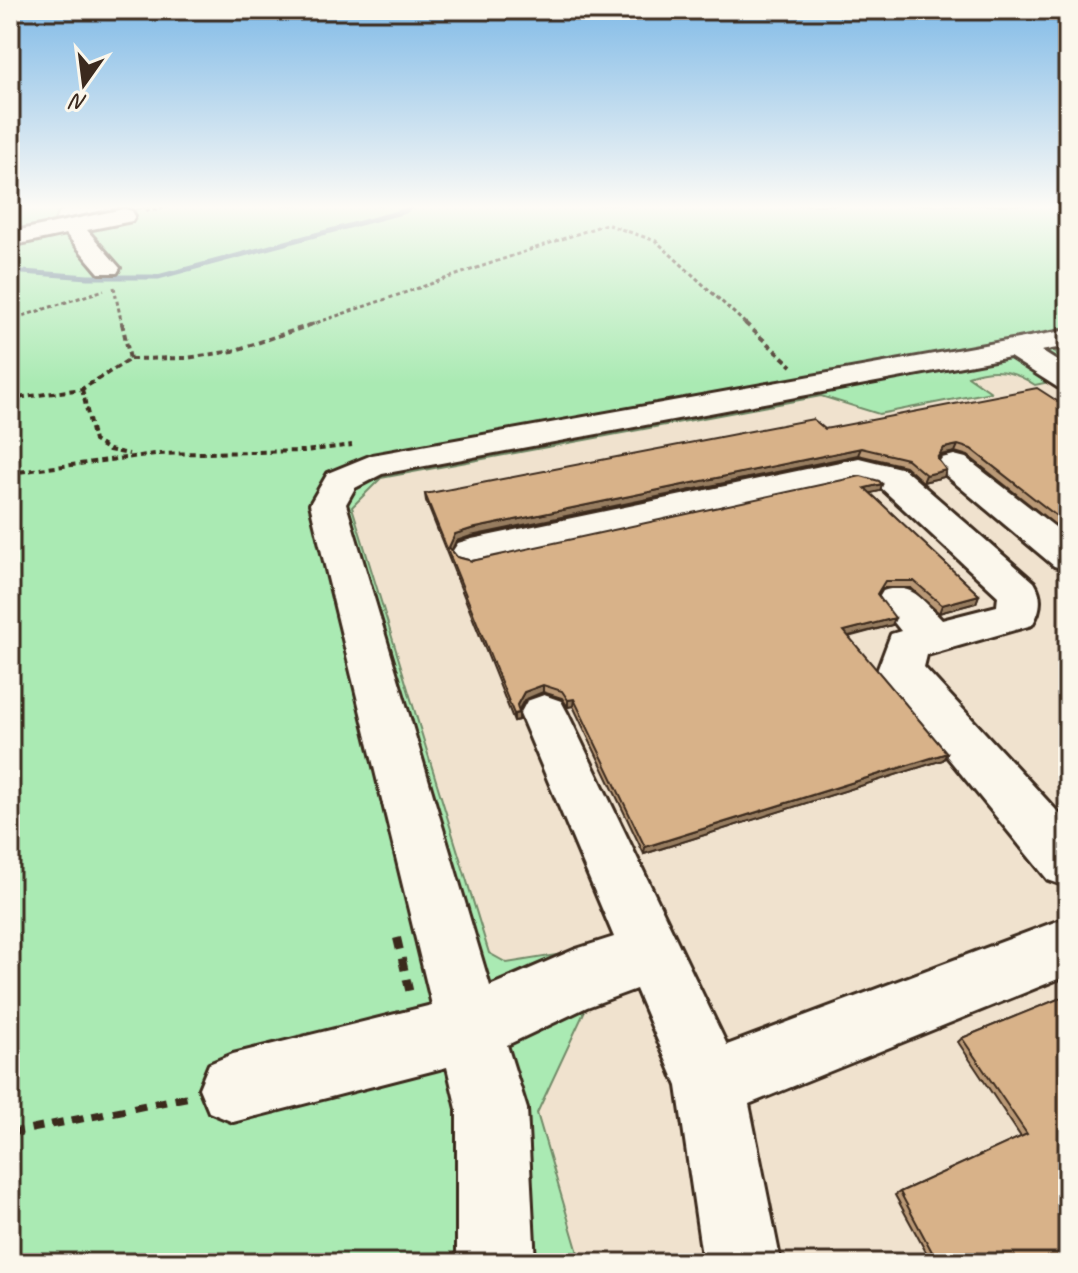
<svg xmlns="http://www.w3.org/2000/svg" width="1078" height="1273" viewBox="0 0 1078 1273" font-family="Caveat,sans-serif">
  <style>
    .built { fill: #f0e2ce }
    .green { fill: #aaeab3; stroke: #728a68; stroke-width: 2 }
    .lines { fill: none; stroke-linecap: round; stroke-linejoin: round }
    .stream { stroke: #678695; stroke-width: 5 }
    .minor-casing { stroke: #3b2a1e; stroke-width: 6 }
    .path-far2 { stroke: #3b2a1e; stroke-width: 3; stroke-dasharray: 4 3; stroke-linecap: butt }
    .path-far1 { stroke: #3b2a1e; stroke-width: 4; stroke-dasharray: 6 4; stroke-linecap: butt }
    .path { stroke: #3b2a1e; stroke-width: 8; stroke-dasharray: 12 9; stroke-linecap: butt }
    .minor { fill: #fbf7ec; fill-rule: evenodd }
    .wall { fill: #ba9976; stroke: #3b2a1e; stroke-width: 2 }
    .shaded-wall { fill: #977d60; stroke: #3b2a1e; stroke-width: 2 }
    .building { fill: #d8b289; stroke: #3b2a1e; stroke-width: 2 }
  </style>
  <rect width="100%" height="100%" fill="#fbf7ec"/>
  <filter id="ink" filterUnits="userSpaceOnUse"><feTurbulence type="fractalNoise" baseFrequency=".0125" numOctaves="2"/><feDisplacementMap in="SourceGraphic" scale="16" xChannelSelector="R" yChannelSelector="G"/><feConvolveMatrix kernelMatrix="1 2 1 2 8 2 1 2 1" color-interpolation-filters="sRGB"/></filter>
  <g filter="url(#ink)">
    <polygon class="built" points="992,369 1017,373 1035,385 1068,378 1068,1263 581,1263 537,1113 587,1006 568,953 507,963 489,953 351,507 381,478 821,396 879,414 990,391 968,375"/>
    <path class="green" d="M10,205H82L60,210L54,220L69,223L158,205H1068V349L1055,352L1068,369V378L1035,385C1012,370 994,367 968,376L991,392L879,414L821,396L381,478L352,507L489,953L507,963L568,953L587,1006L537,1113L581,1263H10Z"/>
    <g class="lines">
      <polyline class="stream" points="10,271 88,277 158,277 405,211 413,205"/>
      <g class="minor-casing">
        <g id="minor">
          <polygon points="124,209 132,211 135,216 132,221 87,230 120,268 117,273 99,273 66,234 10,246 10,232"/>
          <polygon points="1068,330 1068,346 1041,351 1068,368 1068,390 1057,387 1010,357 382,474 355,488 346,504 490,986 576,949 614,937 520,714 527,701 544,695 561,701 568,714 727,1045 1068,917 1068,975 749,1104 781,1263 703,1263 677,1086 636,989 587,1007 507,1045 527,1109 535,1263 457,1263 457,1109 447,1067 233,1122 209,1112 199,1088 209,1064 233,1054 432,1005 310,504 328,473 372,455"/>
          <polygon points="954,455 966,458 1068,537 1068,570 1054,566 942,472 937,465 942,458"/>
          <path d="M859,458L904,469L1034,582C1043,596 1041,611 1032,625L927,655L924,667L1068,823V887L1048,880L877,671L891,634L901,631L877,601L883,591C913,582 922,600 942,620L997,606L998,596L878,485L859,480L472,565L458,561L452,552L458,543L472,539Z"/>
        </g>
      </g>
      <g class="path-far2">
        <polyline points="146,211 177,205"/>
        <polyline points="114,287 122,325"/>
        <polyline points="10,320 104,290"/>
        <polyline points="310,325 606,224 656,241 747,325"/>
      </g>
      <g class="path-far1">
        <polyline points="745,323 792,366"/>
        <polyline points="130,359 187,358 233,351 316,323"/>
        <polyline points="82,389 94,441 109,450 129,454"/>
        <polyline points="10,399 82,389 130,359 122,323"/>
        <polyline points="10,473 155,454 304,451 352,445"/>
      </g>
      <g class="path">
        <polyline points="397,938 411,998"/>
        <polyline points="10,1133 188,1097"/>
      </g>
      <use href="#minor" class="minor"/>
    </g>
    <g class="wall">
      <polygon points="1068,408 1068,535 968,456 955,452 941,455 938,460 946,470 944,477 923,482 905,466 858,455 471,536 456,541 451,550 457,557 472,561 882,484 880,491 870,493 979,595 976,603 939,613 911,588 882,588 878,595 892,625 848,637 947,753 943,760 644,854 573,706 568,707 562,698 543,692 524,700 518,710 519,720 514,721 426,501 425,494 825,429"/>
      <polygon points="1068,995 1068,1263 932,1263 895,1195 900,1192 1021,1137 958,1042 962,1038"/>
    </g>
    <g class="shaded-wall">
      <polygon points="958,445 955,452 941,455 934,465 937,458 944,448"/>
      <polygon points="861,448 858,455 471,536 456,541 450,554 449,547 455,534 471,529"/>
      <polygon points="946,470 944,477 923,482 926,475"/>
      <polygon points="882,484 880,491 863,495 865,488"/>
      <polygon points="979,595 976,603 939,613 942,605"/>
      <polygon points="895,618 892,625 841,638 844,631"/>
      <polygon points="543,685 543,692 524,700 517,713 517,705 524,692"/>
      <polygon points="574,699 573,706 568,707 568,700"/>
      <polygon points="519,713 519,720 514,721 514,714"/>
      <polygon points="947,753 943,760 644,854 645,847"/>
    </g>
    <g class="building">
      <polygon points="1037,388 1068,408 1068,525 971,449 958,445 944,448 937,458 946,470 926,475 907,459 861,448 471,529 455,534 449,547 457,557 472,561 861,476 879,481 882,484 865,488 979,595 942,605 914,581 885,581 877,594 895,618 844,631 947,753 645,847 574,699 568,700 562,691 543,685 524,692 517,705 519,713 514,714 425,494 813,419 825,429"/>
      <polygon points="1068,995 1068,1263 938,1263 900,1192 1027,1134 962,1038"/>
    </g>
  </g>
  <linearGradient id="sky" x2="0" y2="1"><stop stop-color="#80bae7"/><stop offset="0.54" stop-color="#fdfbf6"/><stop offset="1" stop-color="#fdfbf6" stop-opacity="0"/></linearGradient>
  <rect width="1078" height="383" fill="url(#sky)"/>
  <rect width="1078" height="1273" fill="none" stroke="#fbf7ec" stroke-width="40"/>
  <rect x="20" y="20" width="1038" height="1233" fill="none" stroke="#3b2a1e" stroke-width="3" filter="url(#ink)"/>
  <g transform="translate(84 84) rotate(194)" stroke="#fbf7ec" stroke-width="6" paint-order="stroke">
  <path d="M0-6L14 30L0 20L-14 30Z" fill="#3b2a1e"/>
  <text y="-12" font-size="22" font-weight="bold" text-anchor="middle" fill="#3b2a1e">N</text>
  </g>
</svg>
